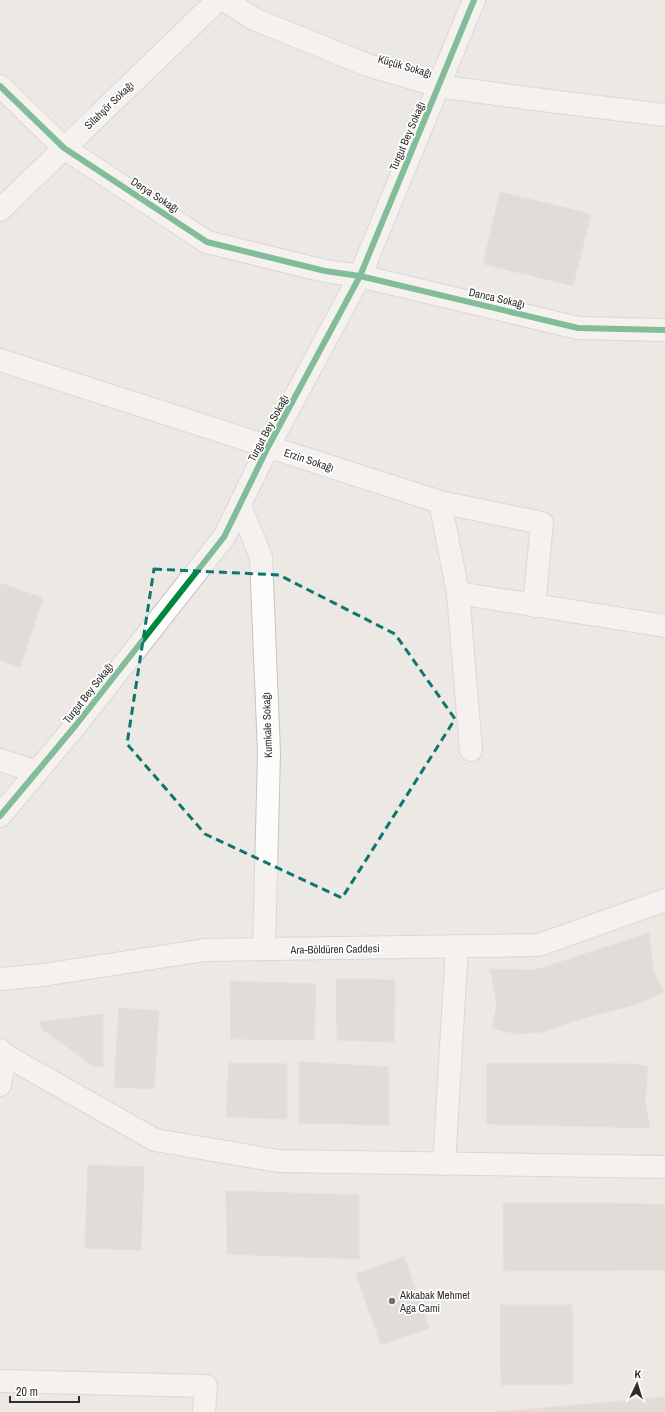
<svg xmlns="http://www.w3.org/2000/svg" width="665" height="1412" viewBox="0 0 665 1412" font-family="'Archivo Narrow',sans-serif">
  <style>
    .building { fill: #d1cecb; stroke: #d7d4d0 }
    .lines { fill: none; stroke-linecap: round; stroke-linejoin: round }
    .minor-casing { stroke: #c5c4c5; stroke-width: 24 }
    .tertiary-casing { stroke: #c5c4c5; stroke-width: 24 }
    .minor { stroke: #fcfcfb; stroke-width: 22 }
    .tertiary { stroke: #fcfcfb; stroke-width: 22 }
    .cycleway-casing { stroke: #fff; stroke-width: 8 }
    .cycleway { stroke: #00873e; stroke-width: 6 }
    .marked { fill: none; stroke: #0f766e; stroke-width: 3; stroke-dasharray: 8 5; stroke-linejoin: round }
    .poi-dot { fill: #706f6e; stroke: #fff; stroke-width: 1.5 }
    .labels { text-anchor: middle; dominant-baseline: central; stroke-width: 3.5; stroke-linejoin: round; paint-order: stroke }
    .street-label { font-size: 11px; fill: #2e2e2e; stroke: #fff }
    .poi-label { font-size: 11px; fill: #2e2e2e; stroke: #fff; text-anchor: start }
  </style>
  <rect width="100%" height="100%" fill="#ece8e4"/>
  <g class="building">
    <polygon points="500,192 591,214 573,286 483,264"/>
    <polygon points="0,583 43,598 20,667 0,660"/>
    <polygon points="649,933 653,970 664,992 637,1004 573,1021 542,1032 516,1034 492,1028 497,1004 490,969 535,970"/>
    <polygon points="336,979 395,980 394,1042 337,1040"/>
    <polygon points="230,981 316,984 314,1040 231,1039"/>
    <polygon points="119,1008 159,1011 154,1089 114,1087"/>
    <polygon points="103,1014 103,1067 93,1066 42,1029 39,1022"/>
    <polygon points="299,1062 388,1067 389,1125 299,1123"/>
    <polygon points="229,1063 287,1064 287,1119 226,1117"/>
    <polygon points="487,1063 634,1064 648,1067 645,1101 650,1128 487,1124"/>
    <polygon points="88,1165 144,1167 141,1250 85,1248"/>
    <polygon points="226,1191 359,1195 359,1259 227,1254"/>
    <polygon points="503,1203 665,1204 665,1270 504,1271"/>
    <polygon points="404,1257 429,1328 381,1345 356,1274"/>
    <polygon points="500,1305 572,1305 573,1384 501,1385"/>
    <polygon points="665,1397 665,1412 497,1412"/>
  </g>
  <g class="lines">
    <g class="minor-casing">
      <g id="minor">
        <polyline points="224,0 254,19 367,65 439,86 526,98 665,115"/>
        <polyline points="0,86 64,148 207,242 325,271 360,276 578,328 665,330"/>
        <polyline points="0,210 218,0"/>
        <polyline points="0,360 440,502 542,523 534,606"/>
        <polyline points="440,502 458,593 471,750"/>
        <polyline points="240,506 261,557 269,753 264,949"/>
        <polyline points="458,593 665,626"/>
        <polyline points="0,760 37,772"/>
        <polyline points="0,816 76,725 224,537 268,447 360,276 474,0"/>
        <polyline points="0,1085 5,1055"/>
        <polyline points="444,1164 457,947"/>
        <polyline points="0,1381 206,1386 204,1412"/>
      </g>
    </g>
    <g class="tertiary-casing">
      <g id="tertiary">
        <polyline points="0,979 43,975 205,950 539,945 665,900"/>
        <polyline points="0,1050 5,1055 155,1140 278,1161 665,1167"/>
      </g>
    </g>
    <use href="#minor" class="minor"/>
    <use href="#tertiary" class="tertiary"/>
    <g class="cycleway-casing">
      <g id="cycleway">
        <polyline points="0,86 64,148 207,242 325,271 360,276 578,328 665,330"/>
        <polyline points="0,816 76,725 224,537 268,447 360,276 474,0"/>
      </g>
    </g>
    <use href="#cycleway" class="cycleway"/>
  </g>
  <path d="M0 0H665V1412H0ZM154,569L279,575L395,634L455,719L342,898L205,834L127,744Z" fill="#ece8e4" fill-opacity=".55" fill-rule="evenodd"/>
  <path class="marked" d="M154,569L279,575L395,634L455,719L342,898L205,834L127,744Z"/>
  <circle class="poi-dot" cx="392" cy="1301" r="4"/>
  <g class="labels">
    <g class="street-label">
      <text transform="translate(405 66) rotate(16)">Küçük Sokağı</text>
      <text transform="translate(109 105) rotate(-44)">Silahşör Sokağı</text>
      <text transform="translate(407 136) rotate(-67)">Turgut Bey Sokağı</text>
      <text transform="translate(155 195) rotate(33)">Derya Sokağı</text>
      <text transform="translate(497 298) rotate(13)">Darıca Sokağı</text>
      <text transform="translate(268 428) rotate(-62)">Turgut Bey Sokağı</text>
      <text transform="translate(309 460) rotate(18)">Erzin Sokağı</text>
      <text transform="translate(88 693) rotate(-52)">Turgut Bey Sokağı</text>
      <text transform="translate(267 725) rotate(-92)">Kumkale Sokağı</text>
      <text transform="translate(335 949) rotate(-1)">Ara-Böldüren Caddesi</text>
    </g>
    <g class="poi-label">
      <text x="400" y="1295">Akkabak Mehmet<tspan x="400" dy="13">Aga Cami</tspan></text>
    </g>
  </g>
  <g transform="translate(637 1384) rotate(4)" stroke="#ffffff" stroke-width="3" paint-order="stroke">
  <path d="M0-3L7 15L0 10L-7 15Z" fill="#2e2e2e"/>
  <text y="-6" font-size="11" font-weight="bold" text-anchor="middle" fill="#2e2e2e">K</text>
  </g>
  <path d="M10 1396v6h69v-6" fill="none" stroke="#2e2e2e" stroke-width="2"/>
  <text x="16" y="1396" font-size="12" fill="#2e2e2e" stroke="#ffffff" stroke-width="3" paint-order="stroke">20 m</text>
</svg>
